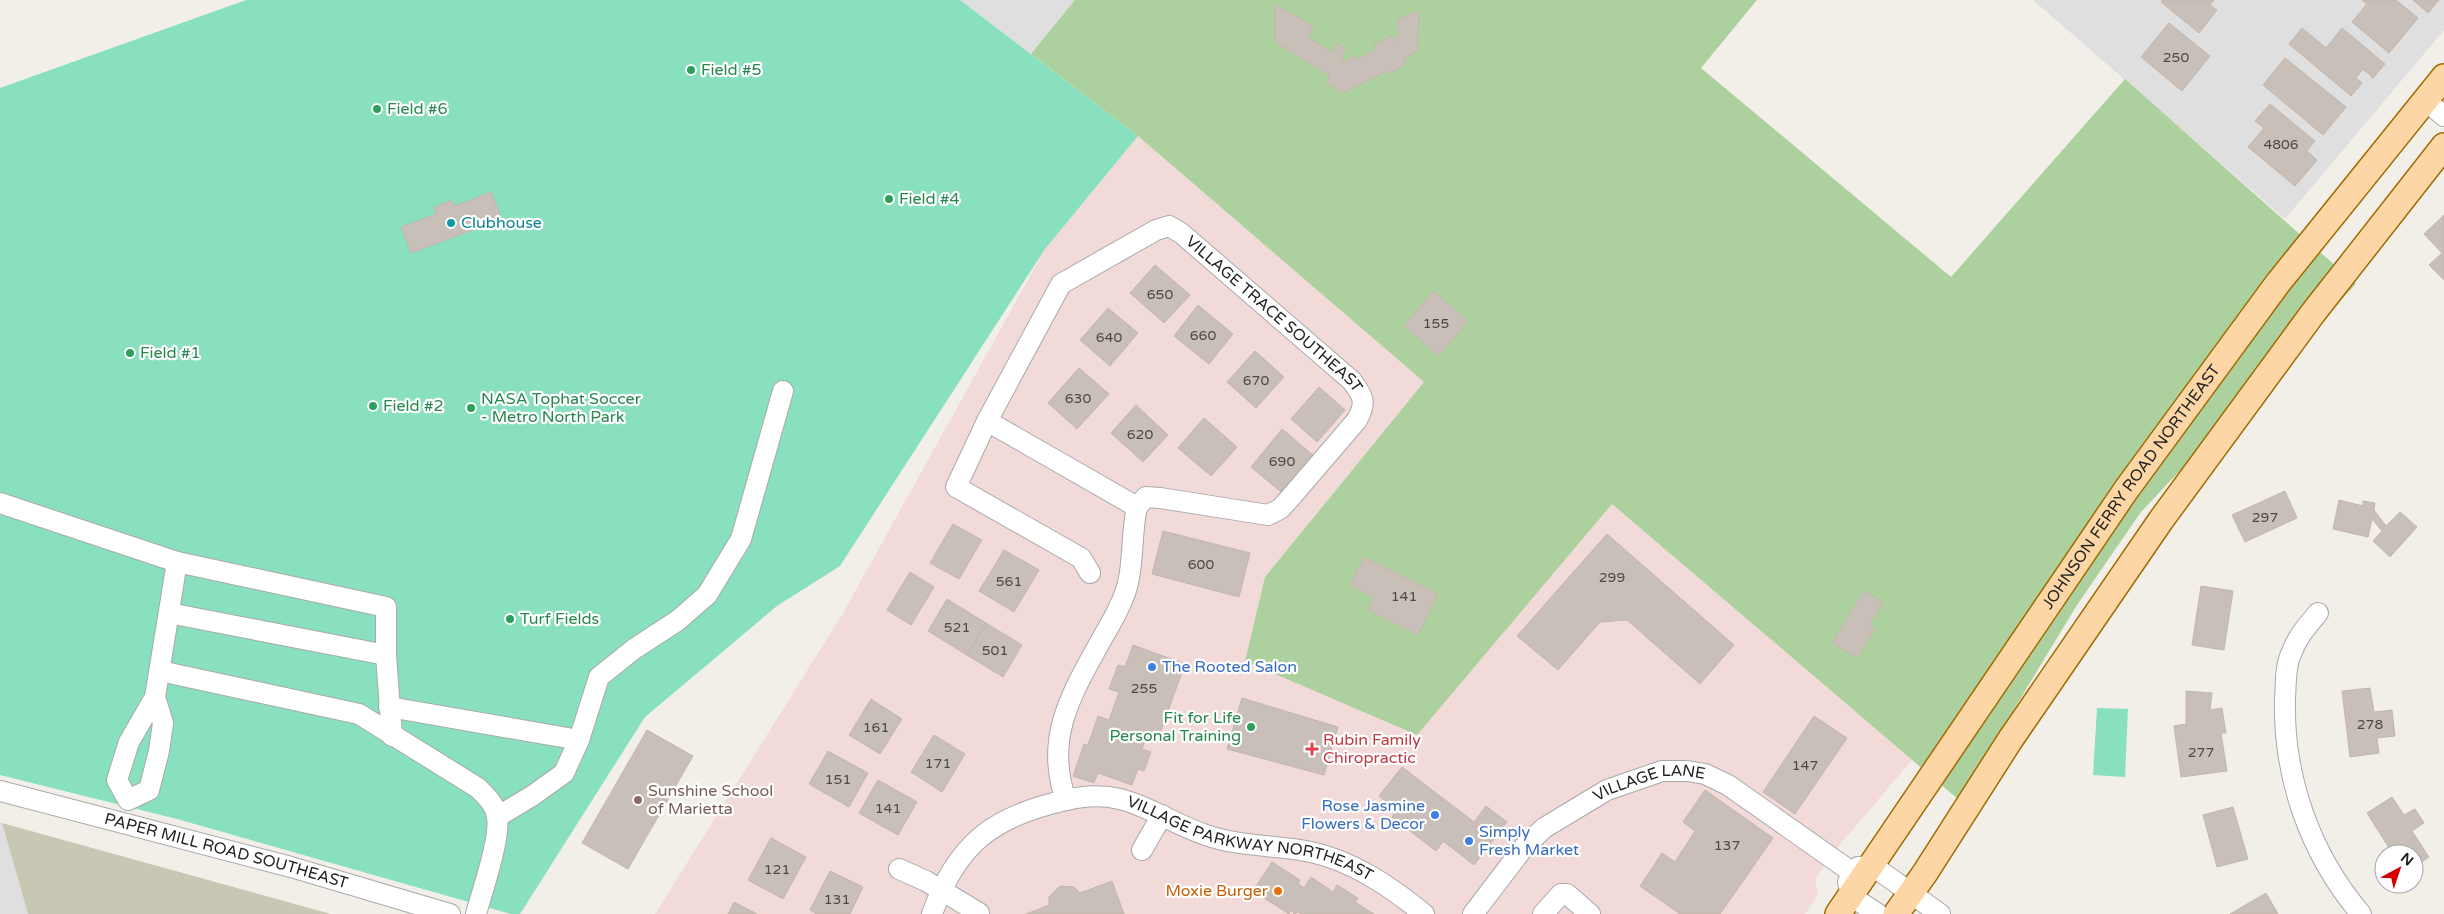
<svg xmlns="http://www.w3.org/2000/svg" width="2444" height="914" viewBox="0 0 2444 914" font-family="'Varela Round',sans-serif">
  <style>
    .residential { fill: #e0dfdf }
    .commercial { fill: #f2dad9 }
    .construction { fill: #c7c7b4 }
    .forest { fill: #add19e }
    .pitch { fill: #88e0be }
    .building { fill: #c7bfb8; stroke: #c4b6ab }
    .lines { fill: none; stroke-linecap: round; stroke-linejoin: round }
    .minor-casing { stroke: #a9a9a9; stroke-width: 22 }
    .major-casing { stroke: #a06b00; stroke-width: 28 }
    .minor { stroke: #fff; stroke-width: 20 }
    .major { stroke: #fcd6a4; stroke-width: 25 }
    .leisure-dot { fill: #2e9e5b; stroke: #fff; stroke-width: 2 }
    .culture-dot { fill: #0f9aa8; stroke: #fff; stroke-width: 2 }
    .shop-dot { fill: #3f7fe0; stroke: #fff; stroke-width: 2 }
    .health-dot { fill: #e0444e; stroke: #fff; stroke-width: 2 }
    .education-dot { fill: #8d6e63; stroke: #fff; stroke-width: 2 }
    .food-dot { fill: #e8710a; stroke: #fff; stroke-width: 2 }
    .labels { text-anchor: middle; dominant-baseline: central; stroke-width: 4.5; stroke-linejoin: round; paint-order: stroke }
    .number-label { font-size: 14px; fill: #4b4948 }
    .leisure-label { font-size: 16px; fill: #27864d; stroke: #fff; text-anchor: start }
    .culture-label { font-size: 16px; fill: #0d838f; stroke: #fff; text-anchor: start }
    .street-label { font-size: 16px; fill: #222; stroke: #fff }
    .shop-label { font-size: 16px; fill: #366cbe; stroke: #fff; text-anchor: start }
    .health-label { font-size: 16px; fill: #be3a42; stroke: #fff; text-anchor: start }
    .education-label { font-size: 16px; fill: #785e54; stroke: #fff; text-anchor: start }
    .food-label { font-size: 16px; fill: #c56008; stroke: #fff; text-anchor: end }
  </style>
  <rect width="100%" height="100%" fill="#f2efe9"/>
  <g class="residential">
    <polygon points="960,0 1084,0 1031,54"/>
    <polygon points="2033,0 2444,0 2444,30 2285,219"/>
    <polygon points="0,822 2,823 28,914 0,914"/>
  </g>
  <polygon class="commercial" points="1138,136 1424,382 1265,577 1417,734 1612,504 1912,760 1842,842 1815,879 1818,895 1805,914 655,914 843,613 1045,249"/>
  <polygon class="construction" points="2,823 331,914 28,914"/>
  <polygon class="forest" points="1075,0 1757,0 1701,68 1951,277 2125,79 2356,284 2141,512 2077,605 1959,800 1612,504 1417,735 1245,661 1265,577 1424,382 1138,136 1031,54"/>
  <g class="pitch">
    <polygon points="246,0 960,0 1138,136 1045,249 840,566 777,606 645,717 520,914 511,914 177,819 0,775 0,88"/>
    <polygon points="2097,708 2128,709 2125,777 2093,775"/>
  </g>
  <g class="building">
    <polygon points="2163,0 2214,0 2210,5 2217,10 2199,33 2161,2"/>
    <polygon points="2362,0 2396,0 2418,18 2389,53 2352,22 2367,4"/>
    <polygon points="2413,0 2439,0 2428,13"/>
    <polygon points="1275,4 1314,27 1307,37 1332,52 1337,44 1346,49 1341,58 1346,61 1354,56 1358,59 1375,50 1375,44 1391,36 1398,41 1398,19 1419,11 1417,51 1404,59 1405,65 1390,73 1387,71 1343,93 1326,83 1330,76 1275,42"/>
    <polygon points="2169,23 2210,56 2182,91 2141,57"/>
    <polygon points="2302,28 2326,48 2342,28 2385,64 2373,78 2363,69 2356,78 2362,83 2351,96 2289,44"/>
    <polygon points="2285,58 2346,107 2323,135 2263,85"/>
    <polygon points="2270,104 2315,141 2307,151 2317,160 2295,186 2248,147 2264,128 2255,121"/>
    <polygon points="491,192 502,219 411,253 401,227 436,214 434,207 452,200 455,206"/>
    <polygon points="2444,215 2444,280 2429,265 2442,253 2424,234"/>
    <polygon points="1155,265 1190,295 1164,323 1130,293"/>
    <polygon points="1433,291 1468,321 1439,356 1404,326"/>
    <polygon points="1198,305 1233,334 1209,364 1174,336"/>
    <polygon points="1108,308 1138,333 1110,366 1080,340"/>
    <polygon points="1255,351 1284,377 1256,408 1227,382"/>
    <polygon points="1079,368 1109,394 1077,429 1048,403"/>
    <polygon points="1319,387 1345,410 1317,442 1291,419"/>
    <polygon points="1136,405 1168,435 1143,462 1111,433"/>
    <polygon points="1204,418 1237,447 1211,476 1178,448"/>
    <polygon points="1282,429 1313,455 1281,492 1251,467"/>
    <polygon points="2285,491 2297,518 2245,542 2232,515"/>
    <polygon points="2339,500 2363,506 2363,501 2375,503 2374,510 2386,526 2400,512 2417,527 2390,557 2373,541 2382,531 2372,519 2368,537 2333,529"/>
    <polygon points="953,524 982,540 959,579 930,563"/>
    <polygon points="1163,531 1250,553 1239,597 1152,574"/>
    <polygon points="1607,534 1734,645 1700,684 1627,620 1600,622 1558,670 1517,636"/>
    <polygon points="1004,550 1039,570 1014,612 979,591"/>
    <polygon points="1364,557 1438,594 1418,635 1368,610 1374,597 1350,585"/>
    <polygon points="910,572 934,587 911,625 887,610"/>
    <polygon points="2201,586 2233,591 2224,650 2192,645"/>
    <polygon points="1864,591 1883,602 1869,625 1875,629 1857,658 1832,643"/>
    <polygon points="947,599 986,623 967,655 928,631"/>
    <polygon points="986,623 1022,645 1003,677 967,655"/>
    <polygon points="1133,645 1185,664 1159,736 1152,733 1149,741 1145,740 1142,749 1151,752 1144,771 1138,769 1132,785 1098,773 1094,783 1073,776 1084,744 1088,745 1098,716 1109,720 1119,692 1109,689 1118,665 1125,667"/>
    <polygon points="2370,688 2374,712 2392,710 2395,736 2377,738 2379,753 2350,757 2342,691"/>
    <polygon points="2186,691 2212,693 2210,710 2222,708 2226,733 2221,733 2227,771 2181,777 2174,726 2186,724"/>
    <polygon points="1242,698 1338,727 1324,775 1227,749"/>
    <polygon points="871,699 902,719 880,754 849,735"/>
    <polygon points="1814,716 1847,738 1795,814 1763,792"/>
    <polygon points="647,730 693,756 628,869 582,843"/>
    <polygon points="934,735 965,754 942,792 911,772"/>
    <polygon points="828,751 868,773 849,807 809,784"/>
    <polygon points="1402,767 1474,822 1486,806 1507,822 1474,865 1443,841 1436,851 1392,817 1397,810 1379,796"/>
    <polygon points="878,780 917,802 898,835 859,813"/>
    <polygon points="1705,790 1773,838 1720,914 1680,914 1640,886 1662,853 1675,862 1695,831 1683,822"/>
    <polygon points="2392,797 2404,815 2415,809 2424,823 2412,831 2429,857 2414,867 2414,854 2393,854 2367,813"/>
    <polygon points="2233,807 2248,859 2217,867 2203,815"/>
    <polygon points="771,838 806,857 783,899 748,880"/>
    <polygon points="1272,862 1300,880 1298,884 1304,888 1311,877 1333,892 1337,885 1358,898 1355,902 1374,914 1301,914 1298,912 1294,914 1292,910 1289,914 1253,891"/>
    <polygon points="830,871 863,887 850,914 817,914 810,910"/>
    <polygon points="1112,881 1124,914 1026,914 1049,905 1049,897 1060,886 1074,887 1080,893"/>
    <polygon points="2266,893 2278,914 2230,914"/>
    <polygon points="734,902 757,914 728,914"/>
  </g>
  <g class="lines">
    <g class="minor-casing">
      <g id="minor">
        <polyline points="2425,100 2444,116"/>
        <polyline points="987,421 1137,507"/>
        <polyline points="0,503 177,562"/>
        <path id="s1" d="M1090,573L1081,558L956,487L987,421L1061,284L1156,230L1169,226L1181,233L1352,381C1363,396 1367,402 1357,420L1291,497L1280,509L1268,515L1160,498L1146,497L1137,507C1131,533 1134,562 1127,587C1122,604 1113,620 1104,635C1074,690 1043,736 1066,800C1127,785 1153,817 1206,835C1239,847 1277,845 1311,852C1353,861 1391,887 1424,914"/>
        <polyline points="169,613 386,655"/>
        <path d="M2318,613C2307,626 2297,637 2291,654C2285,666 2286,685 2285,699C2283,777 2310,854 2361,914"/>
        <path d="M160,671L359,714L478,788C486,796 495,804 497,816C501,838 482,891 476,914"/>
        <polyline points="155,697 163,723 159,751 149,790 128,800 117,780 129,742 155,697 177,562 386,607 386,655 392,736"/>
        <polyline points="389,707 579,740"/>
        <path id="s2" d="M0,791L291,867L450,914"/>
        <polyline points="497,817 532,796 564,773 579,740 599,677 634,649 677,621 707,595 741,539 783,391"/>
        <polyline points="1142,850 1162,815"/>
        <polyline points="1858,867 1873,866 1940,914"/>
        <polyline points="899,869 926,881 979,913"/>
        <polyline points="1848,882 1851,896 1878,914"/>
        <path d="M932,914C957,843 994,816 1066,800"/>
        <path id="s3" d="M1473,914L1524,847L1544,828L1607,790L1662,771H1687L1705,774L1728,785L1846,868"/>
        <polyline points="1543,914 1561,894 1567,894 1590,914"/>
      </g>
    </g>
    <g class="major-casing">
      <g id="major">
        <path id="s4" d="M1838,914L2126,490L2278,283L2444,77"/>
        <polyline points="1896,914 1925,873 2010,740 2161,520 2313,313 2444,146"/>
      </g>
    </g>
    <use href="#minor" class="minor"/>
    <use href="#major" class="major"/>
  </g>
  <g class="leisure-dot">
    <circle cx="691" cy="70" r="5"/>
    <circle cx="377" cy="109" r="5"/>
    <circle cx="889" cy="199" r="5"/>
    <circle cx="130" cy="353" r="5"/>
    <circle cx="373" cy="406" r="5"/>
    <circle cx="471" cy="408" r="5"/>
    <circle cx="510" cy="619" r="5"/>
    <circle cx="1251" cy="727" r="5"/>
  </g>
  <circle class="culture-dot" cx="451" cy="223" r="5"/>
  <g class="shop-dot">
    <circle cx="1152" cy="667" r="5"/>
    <circle cx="1435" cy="815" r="5"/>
    <circle cx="1469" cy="841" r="5"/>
  </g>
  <path class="health-dot" d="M1309.5 741.5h5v5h5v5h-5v5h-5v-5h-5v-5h5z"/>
  <circle class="education-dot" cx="638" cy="800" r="5"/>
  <circle class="food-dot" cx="1278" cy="891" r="5"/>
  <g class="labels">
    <g class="number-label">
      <text x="2176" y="57">250</text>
      <text x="2281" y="144">4806</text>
      <text x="1160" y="294">650</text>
      <text x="1436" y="323">155</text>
      <text x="1203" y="335">660</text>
      <text x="1109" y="337">640</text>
      <text x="1256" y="380">670</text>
      <text x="1078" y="398">630</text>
      <text x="1140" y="434">620</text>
      <text x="1282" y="461">690</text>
      <text x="2265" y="517">297</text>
      <text x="1201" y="564">600</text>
      <text x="1612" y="577">299</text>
      <text x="1009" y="581">561</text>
      <text x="1404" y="596">141</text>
      <text x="957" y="627">521</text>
      <text x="995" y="650">501</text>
      <text x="1144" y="688">255</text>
      <text x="2370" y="724">278</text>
      <text x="876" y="727">161</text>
      <text x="2201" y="752">277</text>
      <text x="938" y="763">171</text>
      <text x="1805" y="765">147</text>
      <text x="838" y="779">151</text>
      <text x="888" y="808">141</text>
      <text x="1727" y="845">137</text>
      <text x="777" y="869">121</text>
      <text x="837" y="899">131</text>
    </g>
    <g class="leisure-label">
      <text x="701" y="70">Field #5</text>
      <text x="387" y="109">Field #6</text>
      <text x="899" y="199">Field #4</text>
      <text x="140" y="353">Field #1</text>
      <text x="481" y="399">NASA Tophat Soccer<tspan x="481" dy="18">- Metro North Park</tspan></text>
      <text x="383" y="406">Field #2</text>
      <text x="520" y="619">Turf Fields</text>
      <text x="1241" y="718" text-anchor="end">Fit for Life<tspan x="1241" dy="18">Personal Training</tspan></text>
    </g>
    <g class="culture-label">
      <text x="461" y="223">Clubhouse</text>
    </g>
    <g class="street-label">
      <text stroke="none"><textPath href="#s1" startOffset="650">VILLAGE TRACE SOUTHEAST</textPath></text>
      <text stroke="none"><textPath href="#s4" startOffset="518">JOHNSON FERRY ROAD NORTHEAST</textPath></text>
      <text stroke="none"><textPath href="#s3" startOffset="229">VILLAGE LANE</textPath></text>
      <text stroke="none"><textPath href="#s1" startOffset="1565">VILLAGE PARKWAY NORTHEAST</textPath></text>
      <text stroke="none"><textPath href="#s2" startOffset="234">PAPER MILL ROAD SOUTHEAST</textPath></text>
    </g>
    <g class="shop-label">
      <text x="1162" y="667">The Rooted Salon</text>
      <text x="1425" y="806" text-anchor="end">Rose Jasmine<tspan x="1425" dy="18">Flowers &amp; Decor</tspan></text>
      <text x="1479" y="832">Simply<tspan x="1479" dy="18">Fresh Market</tspan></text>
    </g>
    <g class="health-label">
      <text x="1323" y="740">Rubin Family<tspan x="1323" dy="18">Chiropractic</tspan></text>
    </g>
    <g class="education-label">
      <text x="648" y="791">Sunshine School<tspan x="648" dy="18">of Marietta</tspan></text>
    </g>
    <g class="food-label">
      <text x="1268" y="891">Moxie Burger</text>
    </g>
  </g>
  <g transform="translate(2399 869) rotate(40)"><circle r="24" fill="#ffffff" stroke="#a7a7a7"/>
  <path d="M0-4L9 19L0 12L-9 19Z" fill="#d40000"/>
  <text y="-8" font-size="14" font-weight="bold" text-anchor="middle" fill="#222222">N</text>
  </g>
</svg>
